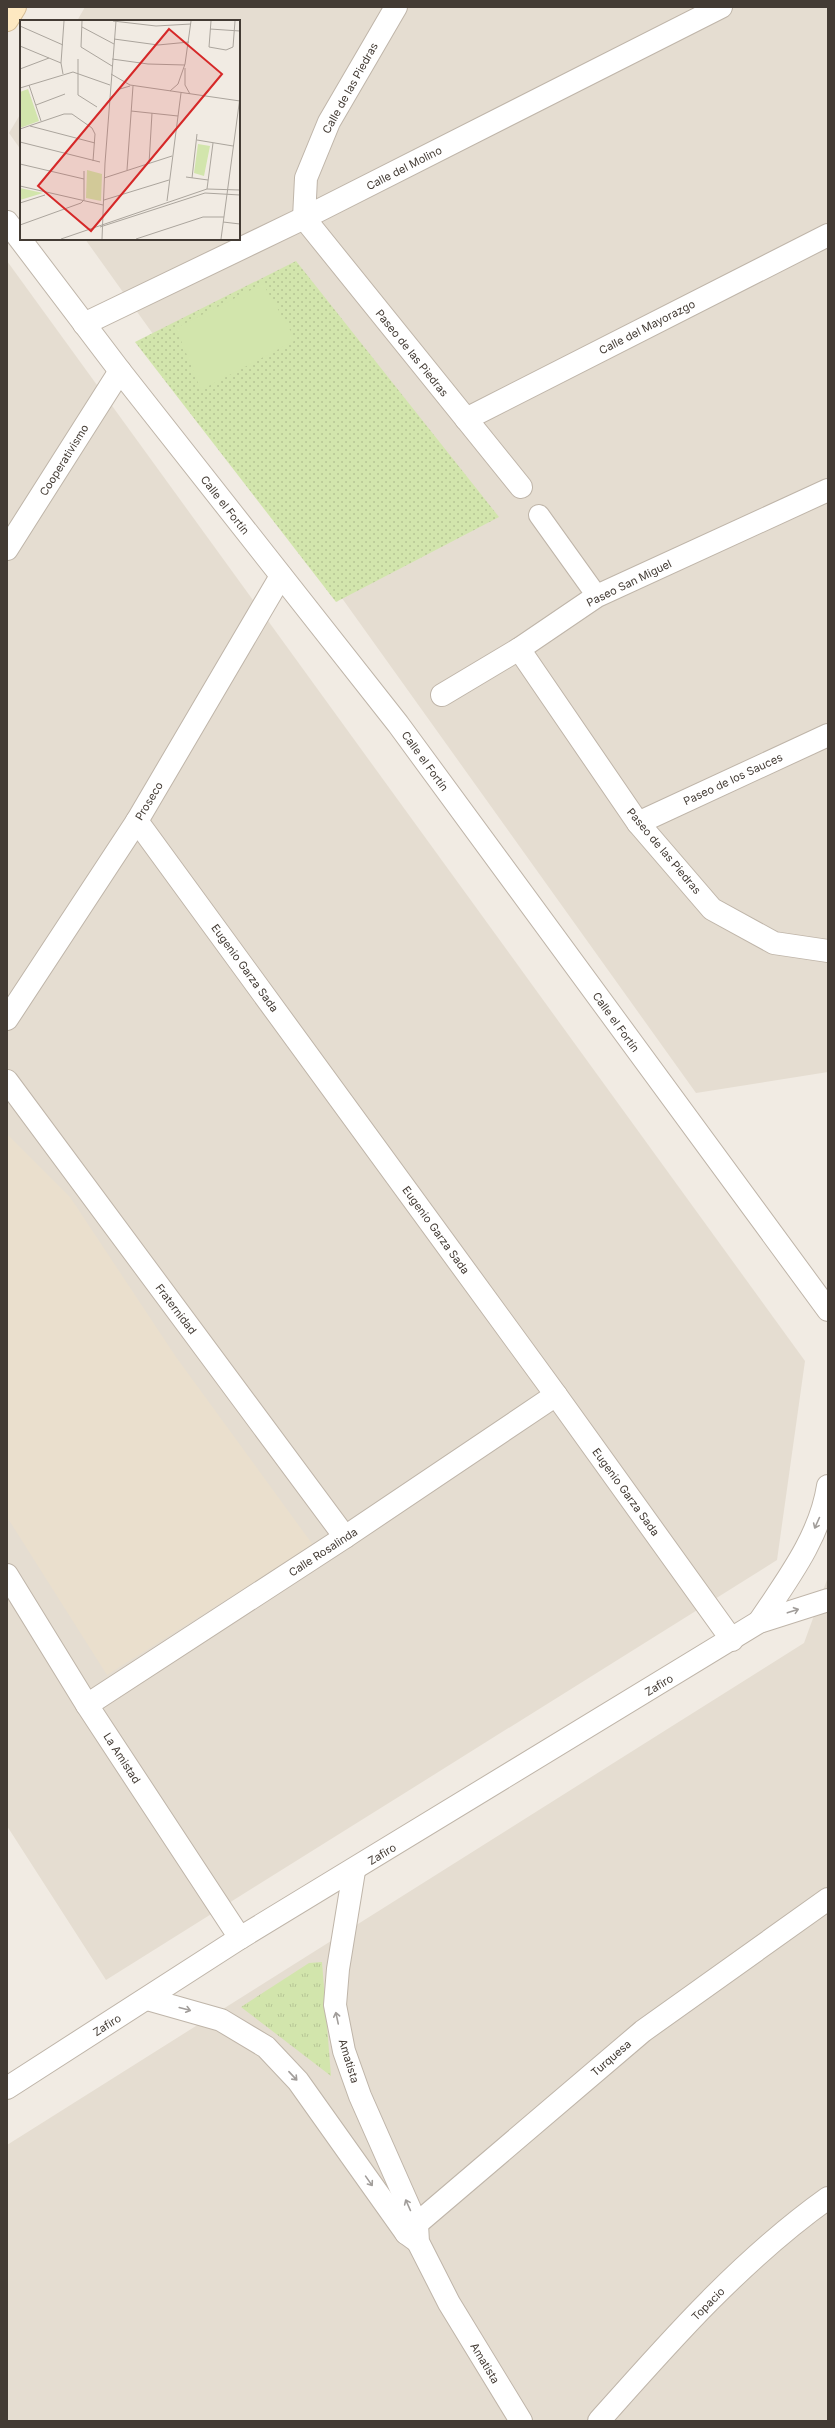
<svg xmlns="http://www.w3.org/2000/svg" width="835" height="2428" viewBox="0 0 835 2428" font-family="Inter,sans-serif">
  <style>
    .residential { fill: #e5ddd1 }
    .education { fill: #eadfcd }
    .grass { fill: url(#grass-tufts) }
    .park { fill: url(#park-dots) }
    .garden { fill: #d2e5ac }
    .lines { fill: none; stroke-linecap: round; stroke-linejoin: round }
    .lane-casing { stroke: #bfb5a9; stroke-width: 22 }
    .street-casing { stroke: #bfb5a9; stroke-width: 24 }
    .secondary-casing { stroke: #d4bc96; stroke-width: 24 }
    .lane { stroke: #fff; stroke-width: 20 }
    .street { stroke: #fff; stroke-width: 22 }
    .secondary { stroke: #fde8c1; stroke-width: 22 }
    .oneway { stroke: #a19d9a }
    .labels { text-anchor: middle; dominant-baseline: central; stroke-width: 3; stroke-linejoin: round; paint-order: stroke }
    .street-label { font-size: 11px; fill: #433b34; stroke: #fff }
    .inset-road { fill: none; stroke: #aba59d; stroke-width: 1 }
    .view { fill: #d62828; fill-opacity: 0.15; stroke: #d62828; stroke-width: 2 }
    .inset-edge { fill: none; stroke: #433b34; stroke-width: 2 }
  </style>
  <defs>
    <pattern id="grass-tufts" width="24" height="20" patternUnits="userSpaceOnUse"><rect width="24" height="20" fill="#d2e5ac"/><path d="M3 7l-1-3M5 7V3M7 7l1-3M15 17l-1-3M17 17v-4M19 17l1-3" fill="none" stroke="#b6c595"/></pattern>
    <pattern id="park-dots" width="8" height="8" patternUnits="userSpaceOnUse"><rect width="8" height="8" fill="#d2e5ac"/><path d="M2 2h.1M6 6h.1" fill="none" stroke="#b6c595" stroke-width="1.8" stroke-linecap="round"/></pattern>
  </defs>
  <rect width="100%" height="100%" fill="#f1ebe3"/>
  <g class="residential">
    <polygon points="85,7 828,7 828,1072 696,1093 85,239 239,239 239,21 77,21"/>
    <polygon points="21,113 21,150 9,133"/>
    <polygon points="7,261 805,1361 777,1560 106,1980 7,1826"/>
    <polygon points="828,1577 828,2421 7,2421 7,2145 804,1643"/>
  </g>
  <polygon class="education" points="7,1134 70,1197 176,1357 313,1545 107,1675 7,1517"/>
  <polygon class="grass" points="322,1962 331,2076 241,2007 309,1963"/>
  <polygon class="park" points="296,261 499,517 336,602 135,342"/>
  <polygon class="garden" points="263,284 296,340 201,390 176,328"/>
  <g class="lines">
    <g class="lane-casing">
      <polyline id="lane" points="539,515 597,596"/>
    </g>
    <g class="street-casing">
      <g id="street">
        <polyline points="396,7 329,122 306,178 304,218 521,487"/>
        <polyline points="7,222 120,371 398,724 828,1310"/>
        <polyline points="84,324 304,218 721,7"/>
        <polyline points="466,419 828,235"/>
        <polyline points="7,549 120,371"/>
        <polyline points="519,649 638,823 712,909 774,943 828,951"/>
        <polyline points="442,695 519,649 597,596 828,490"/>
        <polyline points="137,821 556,1395 732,1640"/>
        <polyline points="638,823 828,735"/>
        <polyline points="7,1019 137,821 281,576"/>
        <polyline points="7,1081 345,1537"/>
        <polyline points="7,1575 87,1705 240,1938"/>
        <path d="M759,1622C787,1580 820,1537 828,1486"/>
        <polyline points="87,1705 345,1537 556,1395"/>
        <polyline points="354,1871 338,1969 335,2005 344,2051 360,2096 417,2225 418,2242 449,2303 521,2421"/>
        <polyline points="147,1999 221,2020 266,2047 298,2081 406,2233 417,2241"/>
        <polyline points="7,2088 240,1938 759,1622 828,1600"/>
        <polyline points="406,2233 643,2031 828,1899"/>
        <path d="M599,2421C669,2342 741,2260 828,2198"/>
      </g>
    </g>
    <g class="secondary-casing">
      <polyline id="secondary" points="7,20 15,7"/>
    </g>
    <use href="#lane" class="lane"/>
    <use href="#street" class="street"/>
    <use href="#secondary" class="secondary"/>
  </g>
  <defs><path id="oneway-shaft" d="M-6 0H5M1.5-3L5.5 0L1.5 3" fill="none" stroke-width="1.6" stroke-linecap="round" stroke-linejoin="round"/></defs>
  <g class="oneway">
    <use href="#oneway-shaft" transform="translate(817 1523) rotate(114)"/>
    <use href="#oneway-shaft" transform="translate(793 1611) rotate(-18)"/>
    <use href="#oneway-shaft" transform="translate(185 2009) rotate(15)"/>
    <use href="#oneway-shaft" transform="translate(337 2018) rotate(-102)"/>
    <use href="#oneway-shaft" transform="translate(293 2076) rotate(47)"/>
    <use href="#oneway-shaft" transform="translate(369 2181) rotate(55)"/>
    <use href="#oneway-shaft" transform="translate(408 2205) rotate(-114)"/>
  </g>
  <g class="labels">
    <g class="street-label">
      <text transform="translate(350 88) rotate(-61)">Calle de las Piedras</text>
      <text transform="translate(404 168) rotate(-27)">Calle del Molino</text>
      <text transform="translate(647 327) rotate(-27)">Calle del Mayorazgo</text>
      <text transform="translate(412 353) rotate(51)">Paseo de las Piedras</text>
      <text transform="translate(64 460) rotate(-58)">Cooperativismo</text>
      <text transform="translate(225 505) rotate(52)">Calle el Fortín</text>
      <text transform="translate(629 583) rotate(-26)">Paseo San Miguel</text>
      <text transform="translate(425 761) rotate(54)">Calle el Fortín</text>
      <text transform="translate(733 779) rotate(-25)">Paseo de los Sauces</text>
      <text transform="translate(149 801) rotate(-59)">Proseco</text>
      <text transform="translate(664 851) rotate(50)">Paseo de las Piedras</text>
      <text transform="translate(245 968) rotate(54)">Eugenio Garza Sada</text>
      <text transform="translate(616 1022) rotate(54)">Calle el Fortín</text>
      <text transform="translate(436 1230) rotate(54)">Eugenio Garza Sada</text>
      <text transform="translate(176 1309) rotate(53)">Fraternidad</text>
      <text transform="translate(626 1492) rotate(54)">Eugenio Garza Sada</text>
      <text transform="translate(323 1552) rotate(-33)">Calle Rosalinda</text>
      <text transform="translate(659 1685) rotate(-31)">Zafiro</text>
      <text transform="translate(122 1758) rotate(57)">La Amistad</text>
      <text transform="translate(382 1854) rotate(-31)">Zafiro</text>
      <text transform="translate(107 2025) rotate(-32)">Zafiro</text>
      <text transform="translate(611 2058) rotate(-41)">Turquesa</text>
      <text transform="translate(349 2061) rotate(73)">Amatista</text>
      <text transform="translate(708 2304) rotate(-45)">Topacio</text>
      <text transform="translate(485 2363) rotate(59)">Amatista</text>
    </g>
  </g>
  <g transform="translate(20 20)">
    <rect width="220" height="220" fill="#f1ebe3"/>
    <path d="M8,69L19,101L0,108V72ZM178,124L190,126L184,156L174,153ZM67,150L82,154L81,181L66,178ZM0,168L23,173L0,180Z" fill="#d2e5ac"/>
    <path class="inset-road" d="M62,1L61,27L92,46M93,1L136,6L171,4M191,1L189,27L206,30L213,27L215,1M0,6L43,25M62,7L94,24M190,9L220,11M94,19L138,25L169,22M0,26L41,43M58,39V75L77,87M92,39L128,44L165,45M165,48V65L170,74M0,49L29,38M43,54L41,43L44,1M91,54L110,65L220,81M9,65L21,101M0,68L53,52L90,65M150,71L158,64L165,44L171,1M89,79L100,69L110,66M16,85L45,74M111,91L158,96M10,106L75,123M0,109L44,94H52L72,108L75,114L73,141M177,120L213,126M0,122L80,142M0,144L64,159M129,144L132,93M107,150L113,66M166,157L188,160M84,158L152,136M172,158L177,114M0,166L83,185M187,169L193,123M84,180L149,160M147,181L161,73M0,183L25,175M203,202L220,204M0,205L61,183L64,180V151M80,207L185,173L220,175M41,219L187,169L220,170M82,219L85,143L96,1M116,219L183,197H204M201,219L220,77"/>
    <path class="view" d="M149,9L202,54L71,211L18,166Z"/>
    <rect width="220" height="220" class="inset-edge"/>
  </g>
  <rect width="835" height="2428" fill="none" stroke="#433b34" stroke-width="16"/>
</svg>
